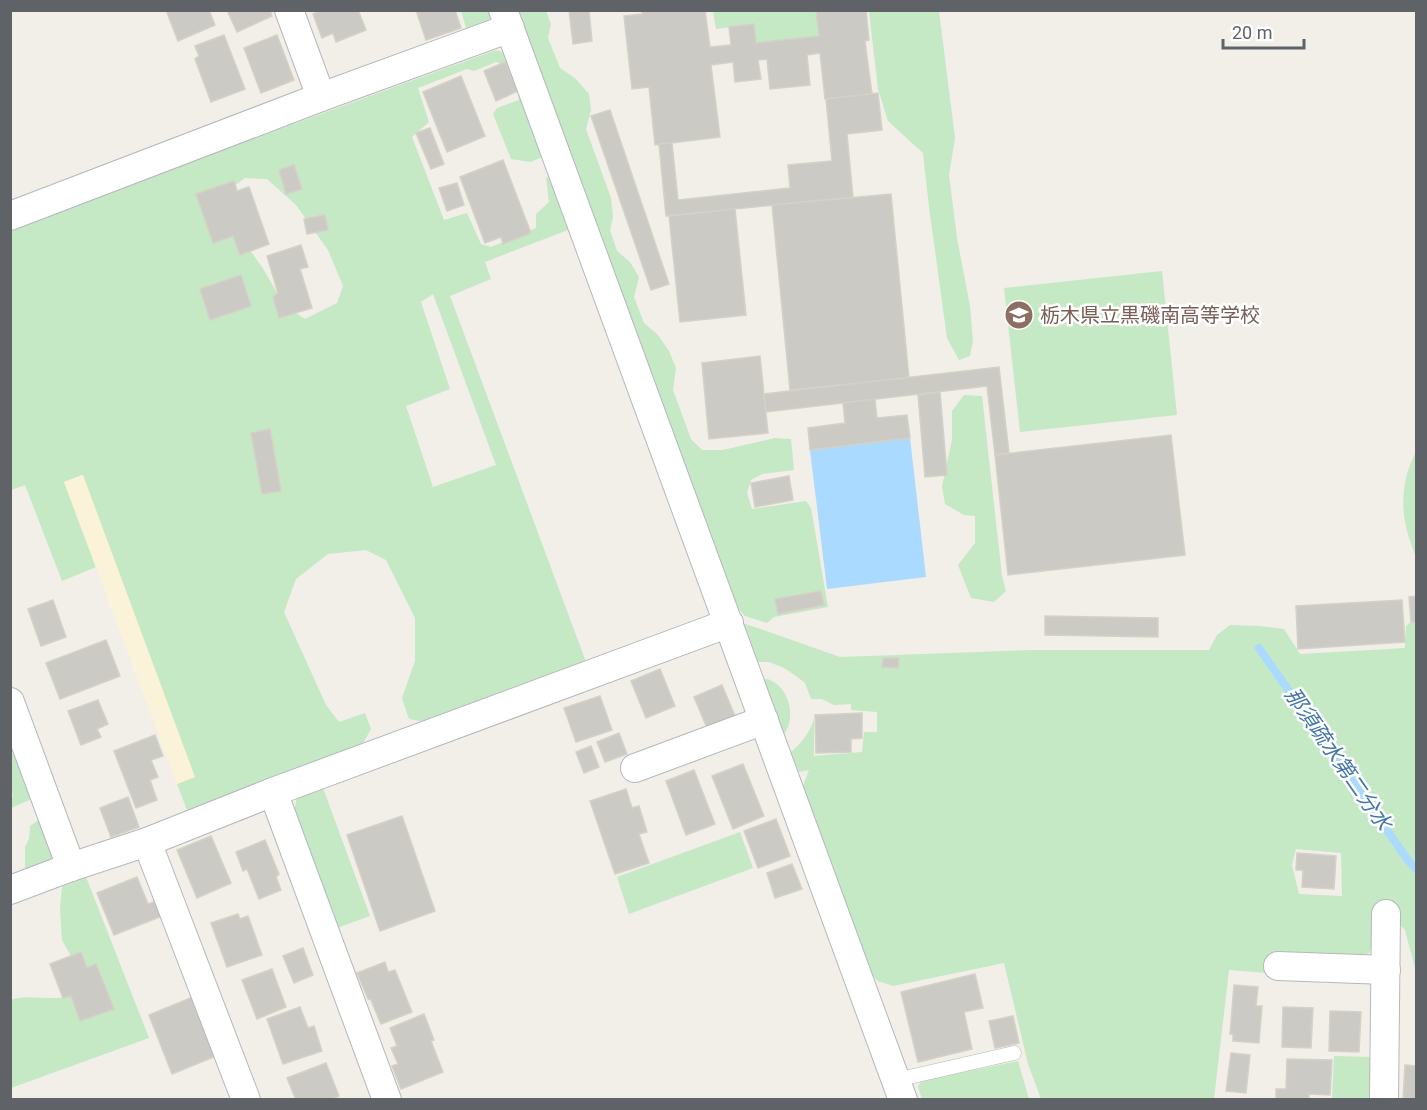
<svg xmlns="http://www.w3.org/2000/svg" width="1427" height="1110" viewBox="0 0 1427 1110" font-family="Roboto,'Noto Sans JP',sans-serif">
  <style>
    .green { fill: #c5e8c5; fill-rule: evenodd }
    .sand { fill: #fbf3d9 }
    .water { fill: #aadaff }
    .lines { fill: none; stroke-linecap: round; stroke-linejoin: round }
    .stream { stroke: #aadaff; stroke-width: 8 }
    .building { fill: #cccac5; stroke: #d6d1c6; stroke-width: 1.5 }
    .service-casing { stroke: #b5b8bc; stroke-width: 15 }
    .minor-casing { stroke: #b5b8bc; stroke-width: 30 }
    .service { stroke: #fff; stroke-width: 14 }
    .minor { stroke: #fff; stroke-width: 28 }
    .labels { text-anchor: middle; dominant-baseline: central; stroke-width: 5; stroke-linejoin: round; paint-order: stroke }
    .education-label { font-size: 20px; fill: #785e54; stroke: #fff; text-anchor: start }
    .water-label { font-size: 21px; font-style: italic; fill: #4174aa; stroke: #fff }
  </style>
  <rect width="100%" height="100%" fill="#f1efe8"/>
  <g class="green">
    <polygon points="461,11 492,11 493,13 487,24 467,31"/>
    <polygon points="514,11 546,11 551,24 548,38 560,68 576,79 589,94 591,110 586,129 611,198 613,217 610,230 617,251 630,262 639,277 634,297 644,323 658,335 669,351 676,368 673,390 691,439 702,450 723,450 775,438 791,439 794,470 762,474 751,480 747,493 752,509 806,501 811,508 828,607 774,617 767,623 745,616 736,606"/>
    <polygon points="713,11 816,11 819,36 756,43 754,24 716,29"/>
    <polygon points="869,11 939,11 955,138 949,175 957,238 970,306 973,341 970,356 959,360 947,338 929,207 923,153 888,121 878,89"/>
    <path d="M496,50L508,54L548,155L530,162L511,159L493,114L497,108L519,100L518,91L507,66L496,62L474,71L467,69L418,88L429,122L412,137L444,220L467,213L481,244L491,247L536,228V214L549,202L546,178L555,174L573,228L485,262L491,279L450,296L586,662L424,722L409,719L402,698L415,661V618L386,560L366,550L328,554L296,579L284,612L326,705L339,722L365,713L371,729L362,745L187,810L177,784L194,777L82,475L64,482L96,567L62,581L25,485L11,490V227ZM245,178L267,179L296,205L328,250L343,286L337,303L305,319L285,306L262,267L244,242L217,199ZM433,294L496,465L433,487L406,406L450,389L421,302Z"/>
    <polygon points="1162,271 1177,415 1020,432 1004,288"/>
    <polygon points="964,395 982,396 1002,576 1006,591 994,602 971,598 958,565 975,543 975,516 964,515 945,504 942,486 952,440 952,411"/>
    <path d="M1416,452V558C1413,548 1408,537 1406,526C1400,501 1404,474 1416,452Z"/>
    <path d="M1416,618V972L1405,930L1377,901L1374,942L1369,953L1358,958L1267,973L1229,970L1214,1099H1041L1028,1064L1004,963L893,986L878,981L866,970L803,786L809,770L799,772L791,752C803,742 809,733 814,719V756L862,752L864,732H877V712L851,710V704L834,705L822,699H811L805,683L796,676L784,668L769,662H755L740,623L746,624L840,657L1032,650H1209L1217,635L1230,625L1259,626L1284,629L1300,654L1405,648L1406,626ZM1296,849L1341,853L1342,896L1299,894L1292,865Z"/>
    <path d="M762,679C766,679 769,679 772,681C790,690 796,719 784,734Z"/>
    <polygon points="16,752 32,799 11,808 10,798 13,797 11,782 11,754"/>
    <polygon points="323,788 370,916 337,928 294,811 297,798"/>
    <polygon points="40,819 52,854 51,860 25,871 25,847 29,839 30,826"/>
    <polygon points="740,832 753,868 629,914 617,877"/>
    <path d="M86,877L149,1038L11,1088L10,1000C31,993 50,1002 71,996L80,1021L110,1010L96,964L87,968L81,952L71,956L62,940L60,909L62,887Z"/>
    <polygon points="1334,1056 1370,1057 1370,1099 1332,1099"/>
    <polygon points="1018,1061 1029,1099 922,1099 918,1087 921,1081"/>
  </g>
  <polygon class="sand" points="83,475 195,777 177,784 64,482"/>
  <polygon class="water" points="910,438 926,577 827,589 810,450"/>
  <g class="lines">
    <polyline class="stream" points="1259,648 1407,859 1416,869"/>
  </g>
  <g class="building">
    <polygon points="166,10 209,10 215,25 178,41"/>
    <polygon points="227,10 270,10 272,16 237,32"/>
    <polygon points="322,10 358,10 366,30 336,42 333,33 322,38 313,14"/>
    <polygon points="416,10 455,10 461,28 426,40"/>
    <polygon points="569,10 589,10 592,41 573,44"/>
    <polygon points="642,10 705,10 710,47 731,45 729,27 754,24 756,43 819,36 816,10 866,10 869,40 865,41 872,94 825,99 820,53 807,55 810,85 770,89 767,59 758,60 761,79 735,82 733,62 711,65 720,137 655,145 649,87 632,89 624,16 642,14"/>
    <polygon points="224,35 245,89 211,102 195,59 199,56 195,46"/>
    <polygon points="277,35 294,80 261,93 244,48"/>
    <polygon points="505,62 518,91 496,101 484,71"/>
    <polygon points="461,76 485,136 447,152 423,92"/>
    <polygon points="878,93 882,130 847,134 853,197 666,216 659,144 672,143 678,200 790,188 788,165 832,161 826,99"/>
    <polygon points="610,110 669,284 651,290 591,116"/>
    <polygon points="430,128 444,164 431,169 416,133"/>
    <polygon points="503,160 531,233 503,244 501,237 485,243 460,177"/>
    <polygon points="294,165 302,189 286,194 279,170"/>
    <polygon points="234,181 237,191 249,187 269,244 240,255 233,236 213,243 196,194"/>
    <polygon points="457,183 464,205 447,211 439,188"/>
    <polygon points="891,194 909,378 790,390 772,205"/>
    <polygon points="735,209 746,315 680,322 669,216"/>
    <polygon points="325,215 328,230 307,234 304,219"/>
    <polygon points="301,245 308,267 300,269 312,308 279,318 273,297 278,293 267,256"/>
    <polygon points="241,275 251,306 210,320 200,289"/>
    <polygon points="760,356 768,433 709,439 702,363"/>
    <polygon points="999,367 1009,453 995,455 987,386 766,412 764,394"/>
    <polygon points="940,392 947,475 925,477 918,395"/>
    <polygon points="875,399 877,418 907,415 910,438 810,450 808,428 845,423 843,403"/>
    <polygon points="270,429 281,491 262,494 251,433"/>
    <polygon points="1171,435 1185,555 1008,575 995,455"/>
    <polygon points="789,476 793,500 755,507 751,483"/>
    <polygon points="821,591 824,605 778,614 775,599"/>
    <polygon points="1416,596 1416,622 1411,622 1409,597"/>
    <polygon points="53,600 66,637 41,646 28,609"/>
    <polygon points="1402,600 1405,642 1298,649 1296,606"/>
    <polygon points="1045,616 1158,618 1158,637 1045,635"/>
    <polygon points="106,640 120,676 60,699 46,663"/>
    <polygon points="883,658 899,658 898,668 882,667"/>
    <polygon points="660,669 675,706 646,718 631,681"/>
    <polygon points="722,685 735,716 707,728 694,697"/>
    <polygon points="600,696 612,730 576,742 564,708"/>
    <polygon points="98,700 108,724 97,729 101,737 81,745 68,711"/>
    <polygon points="862,713 862,738 851,739 851,752 816,753 815,715"/>
    <polygon points="619,733 627,754 605,762 597,742"/>
    <polygon points="155,735 163,756 151,760 158,777 150,780 157,800 136,808 114,751"/>
    <polygon points="591,746 599,767 584,773 576,752"/>
    <polygon points="743,764 764,816 733,829 712,776"/>
    <polygon points="694,770 715,824 686,835 666,781"/>
    <polygon points="626,789 632,808 639,806 647,832 639,834 649,863 615,874 590,801"/>
    <polygon points="128,797 139,827 111,837 100,808"/>
    <polygon points="402,816 435,911 380,931 347,835"/>
    <polygon points="776,819 790,856 758,868 744,831"/>
    <polygon points="211,836 231,883 197,898 177,850"/>
    <polygon points="265,840 279,874 276,877 281,890 259,899 247,869 243,871 236,852"/>
    <polygon points="1297,853 1336,856 1334,889 1302,887 1303,870 1296,870"/>
    <polygon points="792,864 802,889 775,898 767,873"/>
    <polygon points="137,877 148,904 156,901 162,916 114,935 97,893"/>
    <polygon points="238,914 240,919 248,916 262,955 227,967 211,923"/>
    <polygon points="303,948 313,975 294,983 283,956"/>
    <polygon points="81,952 87,968 96,964 114,1009 80,1021 71,996 63,998 50,964"/>
    <polygon points="385,962 388,972 395,970 412,1012 381,1024 371,1000 368,999 357,973"/>
    <polygon points="272,969 286,1007 257,1019 242,980"/>
    <polygon points="975,974 983,1008 964,1012 972,1049 918,1062 901,992"/>
    <polygon points="1234,985 1258,987 1256,1006 1262,1006 1259,1043 1233,1041 1233,1034 1230,1034"/>
    <polygon points="193,997 216,1056 172,1074 149,1015"/>
    <polygon points="300,1007 308,1028 314,1026 322,1051 283,1064 267,1019"/>
    <polygon points="1283,1007 1313,1008 1311,1048 1282,1047"/>
    <polygon points="1330,1011 1361,1012 1359,1052 1329,1051"/>
    <polygon points="424,1014 434,1040 431,1041 443,1072 401,1089 392,1066 398,1064 391,1048 397,1046 390,1028"/>
    <polygon points="1013,1016 1019,1043 995,1048 989,1021"/>
    <polygon points="1231,1053 1250,1055 1246,1093 1226,1091"/>
    <polygon points="1287,1059 1332,1060 1330,1095 1309,1094 1309,1100 1276,1100 1276,1089 1286,1089"/>
    <polygon points="326,1063 339,1096 330,1100 296,1100 287,1078"/>
    <polygon points="1405,1065 1416,1066 1416,1100 1403,1100"/>
  </g>
  <g class="lines">
    <g class="service-casing">
      <polyline id="service" points="896,1080 1014,1053"/>
    </g>
    <g class="minor-casing">
      <g id="minor">
        <polyline points="289,10 321,97"/>
        <polyline points="503,10 903,1100"/>
        <polyline points="10,216 321,97 510,28"/>
        <polyline points="10,702 71,867"/>
        <polyline points="635,768 764,720"/>
        <polyline points="273,792 387,1100"/>
        <polyline points="147,842 246,1100"/>
        <polyline points="10,890 71,867 147,842 273,792 729,623"/>
        <polyline points="1278,966 1386,970"/>
        <polyline points="1384,1100 1386,914"/>
      </g>
    </g>
    <use href="#service" class="service"/>
    <use href="#minor" class="minor"/>
  </g>
  <defs>
    <g id="school-disc" transform="scale(1.5)"><circle r="9.5" fill="#8d6e63" stroke="#fff"/><path d="M0-5L7-2L0 1L-7-2ZM-4 1L0 2.5L4 1V4Q0 6-4 4Z" fill="#fff"/></g>
  </defs>
  <g fill-rule="evenodd">
    <use href="#school-disc" x="1019" y="315"/>
  </g>
  <g class="labels">
    <g class="education-label">
      <text x="1040" y="315">栃木県立黒磯南高等学校</text>
    </g>
    <g class="water-label">
      <text transform="translate(1338 759) rotate(55)">那須疏水第二分水</text>
    </g>
  </g>
  <rect width="1427" height="1110" fill="none" stroke="#5f6368" stroke-width="24"/>
  <path d="M1223 39v9h81v-9" fill="none" stroke="#5f6368" stroke-width="3"/>
  <text x="1232" y="39" font-size="18" fill="#5f6368" stroke="#ffffff" stroke-width="4.5" paint-order="stroke">20 m</text>
</svg>
